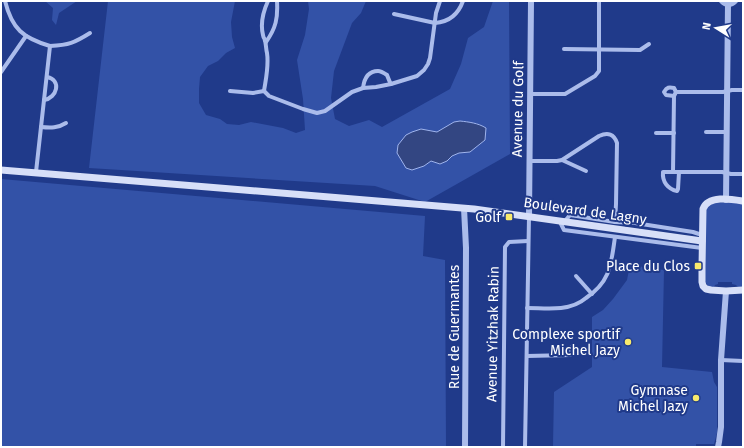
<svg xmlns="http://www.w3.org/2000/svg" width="744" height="448" viewBox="0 0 744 448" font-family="'Fira Sans',sans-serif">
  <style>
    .green { fill: #3352a7 }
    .water { fill: #334682; stroke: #9fb4ed }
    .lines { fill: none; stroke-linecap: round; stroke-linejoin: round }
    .minor { stroke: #abbceb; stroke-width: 4 }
    .tertiary { stroke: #abbceb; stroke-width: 6 }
    .secondary { stroke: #d7dff8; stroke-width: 7 }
    .poi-dot { fill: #f9ea6c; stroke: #203a8a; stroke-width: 1.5 }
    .labels { text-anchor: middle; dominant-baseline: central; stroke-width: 4; stroke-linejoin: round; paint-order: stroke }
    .street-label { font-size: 14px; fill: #fff; stroke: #203a8a }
    .poi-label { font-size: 14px; fill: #fff; stroke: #203a8a; text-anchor: end }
  </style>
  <rect width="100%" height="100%" fill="#203a8a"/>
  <g class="green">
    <polygon points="45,1 77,1 59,13 56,25 52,20 53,8"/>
    <polygon points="108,1 235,1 231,22 232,37 235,48 226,53 218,61 208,66 200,77 199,89 199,103 206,115 220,119 227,124 239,125 251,122 283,128 296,133 305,130 303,99 297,60 305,35 309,9 308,1 366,1 361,13 352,23 334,71 331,98 335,119 349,126 369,120 382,127 450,89 461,64 468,38 484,27 493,1 509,1 510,154 425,202 375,186 89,168"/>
    <polygon points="1,179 425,216 423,256 445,260 446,447 1,447"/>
    <path d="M715,202L741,203L743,204V288L738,287L736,285L732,284V282H718V284L715,285L713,289C708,287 706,284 704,279L705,211L707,206Z"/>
    <polygon points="630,265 664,270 662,367 712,372 714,382 717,387 717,433 714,444 696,444 696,447 553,446 554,392 592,367 592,317 603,310 613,299 627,280"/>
  </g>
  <path class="water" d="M460,121C469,122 478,123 486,128L485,140L470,152L459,153L452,156L447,161L440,164L431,161L424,166L412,170L406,168L397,153L398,145L406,135L412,132L421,129L437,132L454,122Z"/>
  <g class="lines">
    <g class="minor">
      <path d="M5,1C12,29 23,38 50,46L36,172"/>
      <path d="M394,14L435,23C449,22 458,15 463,1"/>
      <path d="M266,42C276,28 278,18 277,1"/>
      <path d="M50,46C69,45 74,43 90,33"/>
      <polyline points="564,49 640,50 649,44"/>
      <polyline points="1,72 26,36"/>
      <path d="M363,88C364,80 367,71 378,71C381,71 384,73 387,75C388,77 389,81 391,84"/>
      <polyline points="743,90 732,90 723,92 676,92 674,96 673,172 722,172 731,174 743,174"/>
      <polyline points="230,91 253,93 264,91"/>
      <polyline points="264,91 269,96 303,109 317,113 325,111 352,92 363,88 376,87 391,84 417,76 424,70 428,64 430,58 436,13 440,1"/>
      <path d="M264,91C266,78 269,66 267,53C266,50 266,43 265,41C264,36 264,40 263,35C260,23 263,12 268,1"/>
      <polyline points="531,94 565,94 595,76 599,71 599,1"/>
      <path d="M674,96L666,95L664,92C667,87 669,87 674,88L676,92"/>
      <path d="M44,100C57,98 62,80 47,77"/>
      <path d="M41,127C51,128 58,128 66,123"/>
      <polyline points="706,132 727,132"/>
      <polyline points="656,133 674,133"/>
      <polyline points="562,160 586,171"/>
      <path d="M529,161H557L562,160L599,136C608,132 614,134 617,143L616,204L615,222"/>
      <path d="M673,172H663C662,182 668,189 677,191L678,189L679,172"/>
      <polyline points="565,221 570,215 615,222 635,223 693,232 702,235"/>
      <polyline points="560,222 564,230 702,248"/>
      <polyline points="576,276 592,294"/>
      <path d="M527,308C538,308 550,309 561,308C570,307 579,304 586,298C611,281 611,264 615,237"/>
      <polyline points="527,356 570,355 571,347"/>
      <polyline points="721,360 743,361"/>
      <polyline points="503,447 505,247 509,242 528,241"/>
      <polyline points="525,447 529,217"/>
    </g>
    <g class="tertiary">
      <path d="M722,1C726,5 731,5 735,1"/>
      <polyline points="726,200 728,4"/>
      <polyline points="464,208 466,248 465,447"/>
      <polyline points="529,217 531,1"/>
      <polyline points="718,447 719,442 721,427 721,360 726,291"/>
    </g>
    <g class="secondary">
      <polyline points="1,170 474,209 702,241"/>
      <path d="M743,201C731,199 708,195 703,209L702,267V282L703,286L706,289L711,290L726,291L743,290"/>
    </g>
  </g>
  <g class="poi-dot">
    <rect x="505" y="213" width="8" height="8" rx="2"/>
    <rect x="694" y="262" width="8" height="8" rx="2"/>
    <circle cx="628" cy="342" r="4"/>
    <circle cx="696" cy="398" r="4"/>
  </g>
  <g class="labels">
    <g class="street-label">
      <text transform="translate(518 109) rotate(-89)">Avenue du Golf</text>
      <text transform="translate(585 211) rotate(8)">Boulevard de Lagny</text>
      <text transform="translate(454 327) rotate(-90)">Rue de Guermantes</text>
      <text transform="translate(493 334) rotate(-89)">Avenue Yitzhak Rabin</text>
    </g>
    <g class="poi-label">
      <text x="501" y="217">Golf</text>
      <text x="690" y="266">Place du Clos</text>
      <text x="620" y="334">Complexe sportif<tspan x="620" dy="16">Michel Jazy</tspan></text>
      <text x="688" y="390">Gymnase<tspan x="688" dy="16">Michel Jazy</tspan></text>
    </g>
  </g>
  <rect width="744" height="448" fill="none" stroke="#ffffff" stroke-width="4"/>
  <g transform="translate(716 28) rotate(281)" stroke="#203a8a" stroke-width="3" paint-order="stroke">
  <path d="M0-3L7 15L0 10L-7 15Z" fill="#ffffff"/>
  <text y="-6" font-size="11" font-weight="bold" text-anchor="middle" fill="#ffffff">N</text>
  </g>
</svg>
